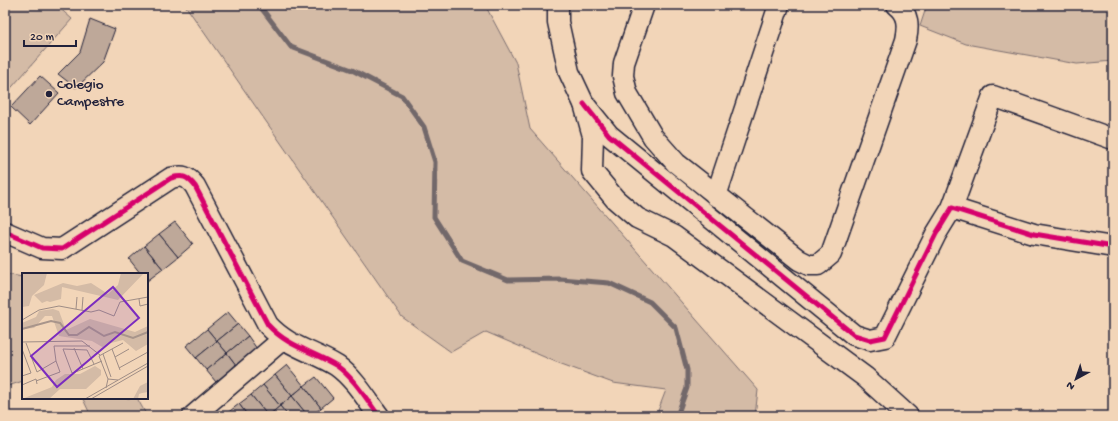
<svg xmlns="http://www.w3.org/2000/svg" width="1118" height="421" viewBox="0 0 1118 421" font-family="'Gochi Hand',sans-serif">
  <style>
    .green { fill: #d4bba6; stroke: #7b6e70 }
    .lines { fill: none; stroke-linecap: round; stroke-linejoin: round }
    .stream { stroke: #72676b; stroke-width: 5 }
    .building { fill: #bea899; stroke: #22223b }
    .minor-casing { stroke: #22223b; stroke-width: 23 }
    .minor { stroke: #f2d5b8; stroke-width: 20 }
    .cycleway-casing { stroke: #f2d5b8; stroke-width: 8 }
    .cycleway { stroke: #d6006c; stroke-width: 5 }
    .poi-dot { fill: #22223b; stroke: #f2d5b8; stroke-width: 1.5 }
    .labels { text-anchor: middle; dominant-baseline: central; stroke-width: 3; stroke-linejoin: round; paint-order: stroke }
    .poi-label { font-size: 15px; fill: #22223b; stroke: #f2d5b8; text-anchor: start }
    .inset-river { fill: none; stroke: #a8958b; stroke-width: 2 }
    .inset-road { fill: none; stroke: #9f8d86; stroke-width: 1 }
    .view { fill: #7b2cbf; fill-opacity: 0.15; stroke: #7b2cbf; stroke-width: 2 }
    .inset-edge { fill: none; stroke: #22223b; stroke-width: 2 }
  </style>
  <rect width="100%" height="100%" fill="#f2d5b8"/>
  <filter id="ink" filterUnits="userSpaceOnUse"><feTurbulence type="fractalNoise" baseFrequency=".025" numOctaves="2"/><feDisplacementMap in="SourceGraphic" scale="8" xChannelSelector="R" yChannelSelector="G"/><feConvolveMatrix kernelMatrix="1 2 1 2 8 2 1 2 1" color-interpolation-filters="sRGB"/></filter>
  <g filter="url(#ink)">
    <g class="green">
      <polygon points="8,5 56,5 72,19 5,95 5,9"/>
      <polygon points="185,5 422,5 429,8 441,5 485,5 516,63 530,129 758,390 755,416 656,416 666,390 613,383 556,362 486,332 451,352 402,317"/>
      <polygon points="927,5 1113,5 1113,61 1077,64 966,44 920,26"/>
      <polygon points="5,274 23,277 23,381 5,387"/>
      <polygon points="81,398 137,398 147,416 91,416 83,399"/>
    </g>
    <g class="lines">
      <polyline class="stream" points="259,5 291,47 352,70 402,96 424,127 435,162 434,217 462,261 508,280 560,279 609,283 650,302 676,328 687,370 687,388 677,416"/>
    </g>
    <g class="building">
      <polygon points="90,19 115,29 103,62 76,88 58,74 80,52"/>
      <polygon points="40,76 59,93 30,125 11,107"/>
      <polygon points="175,222 193,244 178,257 159,234"/>
      <polygon points="159,234 178,257 163,269 144,246"/>
      <polygon points="144,246 163,269 147,281 147,274 141,274 129,259"/>
      <polygon points="228,312 238,324 217,341 207,329"/>
      <polygon points="238,324 248,336 227,353 217,341"/>
      <polygon points="207,329 217,341 196,358 186,346"/>
      <polygon points="248,336 257,349 236,365 227,353"/>
      <polygon points="217,341 227,353 206,370 196,358"/>
      <polygon points="227,353 236,365 216,382 206,370"/>
      <polygon points="287,365 304,386 292,396 275,375"/>
      <polygon points="275,375 292,396 280,406 263,385"/>
      <polygon points="316,377 333,398 321,408 304,386"/>
      <polygon points="263,385 280,406 268,416 251,395"/>
      <polygon points="304,386 321,408 311,416 308,416 292,396"/>
      <polygon points="251,395 268,416 248,416 239,404"/>
      <polygon points="292,396 308,416 288,416 280,406"/>
      <polygon points="239,404 248,416 228,416 226,414"/>
      <polygon points="280,406 288,416 268,416"/>
      <polygon points="348,410 353,416 341,416"/>
    </g>
    <g class="lines">
      <g class="minor-casing">
        <g id="minor">
          <polyline points="558,5 558,22 569,72 584,104 593,136 592,171 615,199 637,218 674,236 865,377 908,416"/>
          <path d="M644,5L624,63L623,76L627,93L653,137L676,163L799,260L809,265H818L831,254L906,40C909,26 909,14 897,5"/>
          <polyline points="584,104 609,135 854,335 870,340 885,337 936,234 952,208 1034,234 1113,247"/>
          <polyline points="716,196 779,5"/>
          <polyline points="952,208 993,96 1113,139"/>
          <path d="M5,232L42,248L62,249L171,178C183,175 187,176 195,186L268,325C288,347 313,351 337,366C354,378 367,400 379,416"/>
          <polyline points="193,416 283,339"/>
        </g>
      </g>
      <use href="#minor" class="minor"/>
      <g class="cycleway-casing">
        <g id="cycleway">
          <polyline points="584,104 609,135 854,335 870,340 885,337 936,234 952,208 1034,234 1113,247"/>
          <path d="M5,232L42,248L62,249L171,178C183,175 187,176 195,186L268,325C288,347 313,351 337,366C354,378 367,400 379,416"/>
        </g>
      </g>
      <use href="#cycleway" class="cycleway"/>
    </g>
  </g>
  <circle class="poi-dot" cx="49" cy="94" r="4"/>
  <g class="labels">
    <g class="poi-label">
      <text x="57" y="85">Colegio<tspan x="57" dy="17">Campestre</tspan></text>
    </g>
  </g>
  <g transform="translate(22 273)">
    <rect width="126" height="126" fill="#f2d5b8"/>
    <path d="M0,0H25L22,12L10,23L7,33L0,34ZM99,0H122L96,27L40,14L39,26L28,29L25,28L20,30L12,22L41,10L55,13L69,10L86,21L96,12ZM31,36L37,38L44,57L68,46L113,59L126,53V71L114,78L101,67L85,71L82,75L70,68L37,63L30,43H23L12,55L0,56V50L14,44L17,38ZM73,93L79,97V102L64,116H38L27,126H0L30,114L34,107L43,101H58ZM126,109V119L120,120L117,121L116,126H111L118,113Z" fill="#d4bba6"/>
    <path class="inset-river" d="M0,56L29,48L38,50L47,62H55L67,54L82,63L93,59L111,65L126,59"/>
    <path class="inset-road" d="M117,26L118,33L126,31M54,36L55,24M60,37L61,24M0,47L17,37L37,33L69,39L77,37L92,43L98,29L126,24M0,69L60,68L78,82M4,70L15,99L34,88L32,73H68M52,75L61,96M0,76L9,100L0,103M90,76L98,97M81,81L89,104M93,84L107,76M72,91L65,77L41,76L50,100L56,98L80,88M97,95L126,79M86,106L77,83L101,70M14,108L38,99L34,88M0,112L14,106L15,111M84,115L86,106L96,107M63,126L126,90M69,126L126,93"/>
    <path class="view" d="M91,14L117,45L35,114L9,83Z"/>
    <rect width="126" height="126" class="inset-edge"/>
  </g>
  <rect width="1118" height="421" fill="none" stroke="#f2d5b8" stroke-width="20"/>
  <rect x="10" y="10" width="1098" height="401" fill="none" stroke="#22223b" stroke-width="1.5" filter="url(#ink)"/>
  <g transform="translate(1076 379) rotate(220)" stroke="#f2d5b8" stroke-width="3" paint-order="stroke">
  <path d="M0-3L7 15L0 10L-7 15Z" fill="#22223b"/>
  <text y="-6" font-size="11" font-weight="bold" text-anchor="middle" fill="#22223b">N</text>
  </g>
  <path d="M24 40v6h52v-6" fill="none" stroke="#22223b" stroke-width="2"/>
  <text x="30" y="40" font-size="12" fill="#22223b" stroke="#f2d5b8" stroke-width="3" paint-order="stroke">20 m</text>
</svg>
